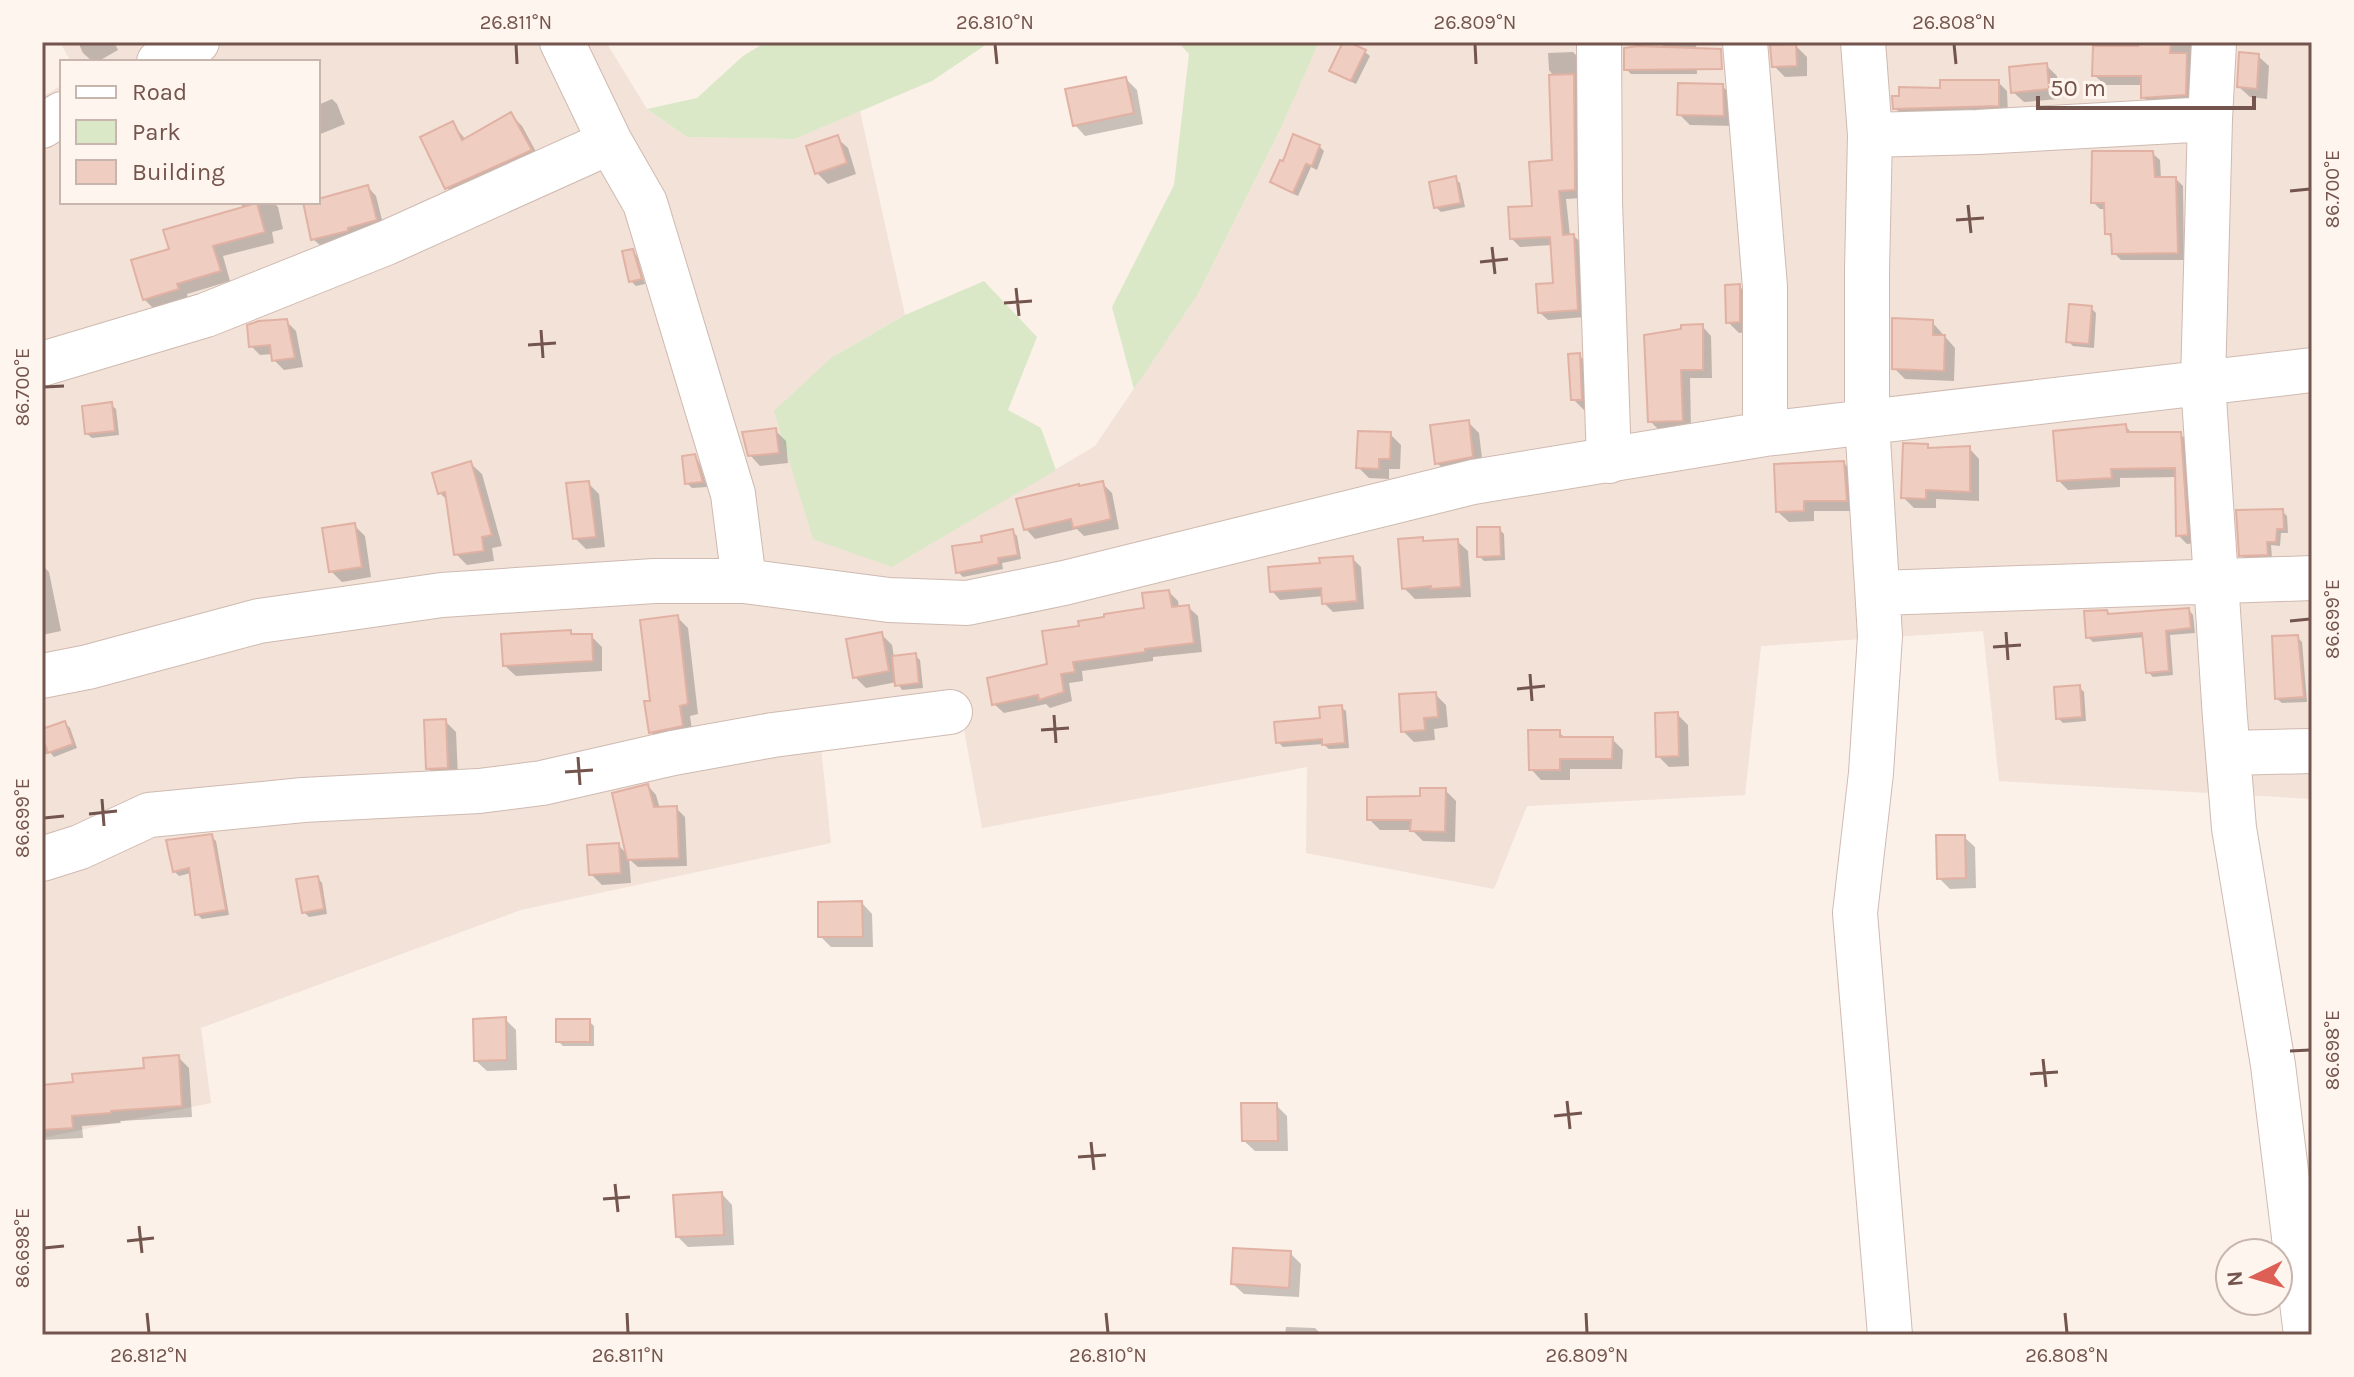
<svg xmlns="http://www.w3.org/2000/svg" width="2354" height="1377" viewBox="0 0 2354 1377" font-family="Karla,sans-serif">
	<rect width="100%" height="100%" fill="#fbf1e8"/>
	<path fill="#f2e2d7" d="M60 42H606L647 109 687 137 794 139 860 111 905 315 831 358 892 567 1095 446 1198 294 1281 128 1319 42H2312V799L1999 781 1983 631 1761 646 1745 795 1527 806 1494 889 1306 853 1307 767 982 828 962 719 821 747 831 843 521 910 201 1028 211 1103 42 1138V97L62 85V202H318V62H71Z"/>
	<path fill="#dae8c7" d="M766 42H990L932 81 794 139 687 137 647 109 697 98 743 56Z
		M1178 42H1319L1281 128 1198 294 1134 389 1112 307 1174 185 1189 54Z
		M984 281 1037 337 1008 410 1041 428 1056 470 892 567 813 539 774 411 831 358 905 315Z"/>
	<path fill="#0003" d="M78 42H114L118 50 97 62H93L83 53Z
		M1663 42H1696L1697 74H1631L1626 69 1662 49Z
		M2140 42H2197L2196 105 2153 107 2143 97V85H2105L2094 75 2140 48Z
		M1796 46 1807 57V76L1785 77 1774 66Z
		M1365 52 1370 56 1356 84 1337 75 1332 70Z
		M1573 52 1581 60 1582 198 1566 199 1570 236H1574L1582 244 1585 317 1548 320 1539 312 1555 285 1552 245 1520 247 1511 238 1535 208 1554 162 1552 74 1549 70 1548 53Z
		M2258 56 2269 66 2267 99 2250 97 2239 87Z
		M2046 65 2057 76 2059 99 2024 102 2013 92Z
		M1126 79 1137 90 1143 124 1085 136 1075 125Z
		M1998 82 2007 91 2008 114 1904 117 1895 108 1942 90Z
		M1722 86 1733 96 1734 126 1690 125 1679 114Z
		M332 99 337 104 345 124 318 135V105Z
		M511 115 522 126 541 161 458 198 447 188 452 123 466 140Z
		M837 138 848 148 856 174 828 184 817 173Z
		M1319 146 1324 151 1317 170 1311 167 1298 196 1277 186 1272 182Z
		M2152 153 2160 160 2161 179H2176L2183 186 2184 260H2121L2114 253 2113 240 2107 233 2106 209H2100L2093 202Z
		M1455 179 1460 183 1465 207 1441 212 1436 207Z
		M368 187 376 196 384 228 322 247 313 239V202Z
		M273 202 278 207 283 229 272 232 274 243 223 256 230 281 187 294 188 300 155 310 144 299 172 250 243 209 241 203Z
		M632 251 637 256 645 284 636 286 631 281Z
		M1739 286 1750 297V332L1739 333 1728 322Z
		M2091 308 2096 313 2094 348 2073 346 2068 341Z
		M286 321 296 331 303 367 284 370 274 360 273 354 260 355 251 346Z
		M1932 322 1955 348 1954 381 1905 379 1894 368Z
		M1702 326 1711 336 1712 378H1690L1691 429 1659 430 1650 421Z
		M1579 355 1590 366 1592 410H1584L1573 399Z
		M111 405 116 409 119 435 92 438 87 434Z
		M1468 422 1479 433 1483 467 1448 473 1437 463Z
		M2125 426 2133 434H2180L2190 443 2196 543 2187 544 2178 535 2177 477 2120 478V487L2068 490 2059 481Z
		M775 430 786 441 788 463 760 466 750 455Z
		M1390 434 1401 445 1400 469H1389V479L1369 478 1358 467Z
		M1928 446 1931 450 1969 448 1979 459V501L1936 499V508H1914L1903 497Z
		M694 457 699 462 707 487 692 488 687 483Z
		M1844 463 1854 474 1857 511H1814V521L1789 522 1778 512Z
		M471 464 482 474 502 546 492 548 494 561 467 565 456 554 449 502 440 493Z
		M588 483 599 494 605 547 586 549 575 538Z
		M1102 483 1112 493 1119 529 1084 536 1077 529 1035 539 1026 529 1080 488Z
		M2282 511 2287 516 2288 533H2281L2280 546 2271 545 2272 559 2246 560 2241 555Z
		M354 525 365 536 371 577 342 582 331 571Z
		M1499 529 1504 534 1505 560 1484 561 1479 556Z
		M1013 532 1017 536 1021 559 1002 563 1003 569 963 577 958 572 984 543Z
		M1422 539 1426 543 1457 541 1468 551 1471 597 1415 599 1404 588Z
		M1352 558 1361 567 1364 609 1333 612 1324 603V596L1280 600 1272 591 1322 565Z
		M42 565 49 572 61 631 42 635Z
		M1169 592 1178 601 1179 608 1188 607 1198 616 1202 652 1153 657V661L1082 671 1083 681 1069 683 1072 701 1050 708 1046 704 1004 713 994 704 1049 665 1081 628 1146 610Z
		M2189 610 2193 615 2195 633 2170 635 2173 675 2153 677 2148 672 2145 637 2093 642 2088 637 2107 612 2110 615Z
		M677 617 688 628 698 714 690 716 693 736 662 743 651 732 653 703Z
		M571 632 575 636H591L602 647V671L516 676 505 666Z
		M881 634 892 645 894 657 915 655 920 660 923 688 902 690 897 682 866 688 855 677Z
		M2297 637 2302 642 2307 702 2282 703 2277 699Z
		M2079 687 2084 692 2086 721 2063 723 2058 718Z
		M1435 694 1446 705 1448 727 1434 729 1435 740 1414 742 1403 731Z
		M1341 707 1346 711 1349 748 1329 749 1323 744 1283 747 1278 742 1322 720Z
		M1677 714 1688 725 1689 766 1669 767 1658 756Z
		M445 721 456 732 458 778 438 779 428 768Z
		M65 723 70 728 77 748 54 757 46 748 47 754 42 755V731Z
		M1559 732 1566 739H1612L1623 750 1622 769H1570V780H1541L1531 769Z
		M648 786 656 795 660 809 676 808 685 817 687 866 638 867 629 859 631 883 602 885 591 874 618 845 628 855Z
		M1445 790 1456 801 1455 842 1423 841 1412 830H1380L1369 819Z
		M211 836 216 841 229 915 202 919 197 914 191 873 179 876 174 871Z
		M1964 837 1975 847 1976 888 1950 889 1939 878Z
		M318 878 322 883 327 914 309 917 304 912Z
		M862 903 872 914 873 947H831L820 936Z
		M505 1019 516 1030 517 1070 487 1071 476 1061Z
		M589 1021 594 1026V1046H563L558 1041Z
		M178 1057 189 1068 192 1117 120 1121 121 1123 82 1126 83 1138 42 1140V1087L75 1084 146 1070Z
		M1276 1105 1287 1116 1288 1151H1255L1244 1141Z
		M722 1194 732 1205 734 1245 688 1247 678 1237Z
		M1290 1253 1301 1264 1299 1297 1244 1294 1233 1284Z
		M1286 1327 1315 1328 1322 1335H1285Z"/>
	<path fill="#efcdc1" stroke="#e1b1a3" stroke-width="2" d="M1343 42H1349L1366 50 1351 81 1329 71Z
		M2138 42H2171L2170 53H2187L2186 95 2141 98V76H2092L2093 46H2138Z
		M1796 44 1797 66 1772 67 1770 45Z
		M1638 46 1721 49 1722 69 1624 70V48Z
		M2239 52 2259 54 2257 89 2237 87Z
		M2047 63 2049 89 2011 93 2009 67Z
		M1574 74 1575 190 1559 191 1563 235 1574 234 1578 310 1538 313 1536 284 1553 283 1550 237 1510 239 1508 207 1532 206 1529 162 1552 160 1549 75Z
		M1126 77 1134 113 1073 126 1065 89Z
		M1940 80H1999V106L1893 109 1892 96H1899V87L1940 88Z
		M1678 83 1723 84 1724 116 1677 115Z
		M511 112 532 150 445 189 420 137 453 121 462 140Z
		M1293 134 1320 145 1312 166 1306 164 1293 193 1270 182 1280 160 1283 161Z
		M838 135 847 163 815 174 806 146Z
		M2092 151H2153L2155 177H2176L2178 253 2112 254 2111 234H2105L2104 203H2091Z
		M1456 176 1461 203 1434 208 1429 182Z
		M368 185 377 220 348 228V231L311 240 303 202H318V199Z
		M257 203 265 232 213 246 221 271 177 284 179 289 143 300 131 260 169 249 163 230Z
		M633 249 642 279 629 282 622 251Z
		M1740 284V322L1726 323 1725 285Z
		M2069 304 2092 306 2089 344 2066 342Z
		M1892 318 1933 320V335H1945L1944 371 1892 369Z
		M287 319 295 358 272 361 270 345 249 347 247 325 259 321Z
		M1703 324V370H1681L1683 421 1648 422 1644 335 1681 329V325Z
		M1580 353 1582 400H1571L1568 354Z
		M112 402 115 431 85 434 82 406Z
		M1469 420 1473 457 1435 464 1430 425Z
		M2126 424 2127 432H2181L2188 535 2176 536 2175 468 2111 469 2112 478 2057 481 2053 431Z
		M776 428 779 453 748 456 742 432Z
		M1358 431 1391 432 1390 459H1379V469L1356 468Z
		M1903 443 1928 444V448L1970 446V492L1926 490V499L1901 498Z
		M695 454 703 482 685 484 682 456Z
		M471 461 492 535 482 537 484 551 454 555 445 492 438 494 432 473Z
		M1844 461 1847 501H1804V511L1776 512 1774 464Z
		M589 481 596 537 573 539 566 483Z
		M1103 481 1111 519 1073 528 1071 519 1024 530 1016 499 1079 484V486Z
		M2283 509 2284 529H2277L2276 542H2267L2268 555 2239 556 2236 510Z
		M355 523 362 567 329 572 322 528Z
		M1477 527H1500L1501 556 1477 557Z
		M1013 529 1018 555 998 558 999 564 956 573 952 546 982 542 981 536Z
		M1423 537V541L1458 539 1461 587 1431 589V586L1402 589 1398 539Z
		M1353 556 1357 601 1322 604 1321 588 1270 592 1268 567 1320 563 1319 558Z
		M1169 590 1172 607 1189 605 1194 643 1145 649V652L1073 662 1075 672 1061 674 1064 692 1039 700 1038 695 992 705 987 678 1047 664 1042 631 1079 626 1078 621 1104 617V614L1144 608 1142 593Z
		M2189 608 2191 628 2166 631 2169 671 2146 673 2142 633 2086 638 2084 611 2107 610 2108 614Z
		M678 615 688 704 680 706 683 726 649 733 644 701H650L640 620Z
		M571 630V634H592L593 661 503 666 501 634Z
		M882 632 889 671 853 678 846 639Z
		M2298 635 2304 697 2275 699 2272 636Z
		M916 653 919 683 895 686 892 656Z
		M2080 685 2082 717 2056 719 2054 687Z
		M1436 692 1438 717 1424 718 1425 730 1401 732 1399 694Z
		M1342 705 1345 743 1322 745V739L1276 743 1274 722 1320 718 1319 707Z
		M1678 712 1679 756 1656 757 1655 713Z
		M446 719 448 768 426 769 424 720Z
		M65 721 73 744 48 753 42 736V729Z
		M1528 730H1560V737H1613L1612 759H1560V770H1529Z
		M648 784 654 807 677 806 679 858 627 860 612 793Z
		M1420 788H1446L1445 832 1410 831 1411 820H1367V797L1420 796Z
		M212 834 226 910 195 915 189 868 173 872 166 840Z
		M1936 835H1965L1966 878 1937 879Z
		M619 843 621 873 589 875 587 845Z
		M318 876 324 909 302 913 296 879Z
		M862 901 863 937H818V902Z
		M506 1017 507 1060 474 1061 473 1019Z
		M556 1019H590V1042H556Z
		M179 1055 182 1106 111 1111V1113L72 1116 73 1128 42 1130V1085L73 1082 72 1074 144 1068 143 1058Z
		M1241 1103H1277L1278 1141H1242Z
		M722 1192 724 1235 676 1237 673 1195Z
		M1233 1248 1291 1251 1289 1288 1231 1284Z"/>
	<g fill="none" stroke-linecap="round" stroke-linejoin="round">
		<g stroke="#cfbab1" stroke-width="46">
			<path id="minor" d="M562 42 610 142 645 203 733 494 744 581
				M1599 42 1600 202 1609 461
				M1745 42 1765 287V434
				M1863 42 1870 135 1867 271V422L1880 636 1871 773 1855 913 1890 1335
				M2214 42 2210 119 2203 382 2225 718 2234 828 2273 1065 2306 1335
				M159 62 197 42
				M42 126 62 114
				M1870 135 1978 132 2210 119
				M42 364 206 315 386 243 610 142
				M1879 593 2312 578
				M42 676 88 667 259 621 442 595 654 581H744L889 600 967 603 1064 583 1473 482 1765 434 2312 370
				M2228 753 2312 751
				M42 859 80 847 149 815 303 800 479 791 542 783 673 753 773 735 950 712"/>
		</g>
		<use href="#minor" stroke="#fff" stroke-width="44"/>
	</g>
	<path fill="none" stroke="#74554d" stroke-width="3" d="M516 44 517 64M995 44 997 64M1475 44 1476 64M1954 44 1956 64M2290 191 2310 189M1968 205 1971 233M1956 220 1984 218M1492 247 1495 274M1480 262 1508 259M1016 288 1019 316M1004 303 1032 301M541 330 543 358M528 345 556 343M44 387 64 386M2290 621 2310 619M2006 632 2008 660M1993 647 2021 645M1530 674 1532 701M1517 689 1545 686M1054 715 1056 743M1041 730 1069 728M578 757 580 785M565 772 593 770M102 799 104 826M89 814 117 811M44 818 64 816M2290 1051 2310 1050M2043 1059 2046 1087M2030 1074 2058 1072M1567 1101 1570 1129M1554 1116 1582 1113M1091 1142 1094 1170M1078 1157 1106 1155M615 1184 618 1212M603 1199 630 1197M139 1226 142 1253M127 1241 154 1238M44 1248 64 1246M147 1313 149 1333M627 1313 628 1333M1106 1313 1108 1333M1586 1313 1587 1333M2065 1313 2067 1333"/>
	<rect width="2354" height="1377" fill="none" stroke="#fef5ee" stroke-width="88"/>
	<rect x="60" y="60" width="260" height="144" fill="#fef5ee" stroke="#c7b5ae" stroke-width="2"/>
	<rect x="76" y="86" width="40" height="12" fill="#ffffff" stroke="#c7b5ae" stroke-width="2"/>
	<text x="132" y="100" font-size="24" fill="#74554d">Road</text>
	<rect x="76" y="120" width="40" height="24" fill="#dae8c7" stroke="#c7b5ae" stroke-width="2"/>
	<text x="132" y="140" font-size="24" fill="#74554d">Park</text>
	<rect x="76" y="160" width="40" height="24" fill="#efcdc1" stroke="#c7b5ae" stroke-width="2"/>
	<text x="132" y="180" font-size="24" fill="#74554d">Building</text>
	<g transform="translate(2254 1277) rotate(265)"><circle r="38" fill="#fef5ee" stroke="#c7b5ae" stroke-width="2"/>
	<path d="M0-6L14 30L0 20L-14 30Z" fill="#dd5f55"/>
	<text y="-12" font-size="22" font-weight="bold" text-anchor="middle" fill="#74554d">N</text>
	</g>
	<path d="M2038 96v12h216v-12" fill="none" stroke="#74554d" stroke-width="4"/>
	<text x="2050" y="96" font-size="24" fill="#74554d" stroke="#fef5ee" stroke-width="6" paint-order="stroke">50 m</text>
	<rect x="44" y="44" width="2266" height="1289" fill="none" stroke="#74554d" stroke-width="3"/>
	<g font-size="20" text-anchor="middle" fill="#74554d">
		<text x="516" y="29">26.811°N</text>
		<text x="995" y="29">26.810°N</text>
		<text x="1475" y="29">26.809°N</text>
		<text x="1954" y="29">26.808°N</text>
		<text transform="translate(2332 189) rotate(-90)" y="7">86.700°E</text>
		<text transform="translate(22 387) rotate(-90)" y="7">86.700°E</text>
		<text transform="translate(2332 619) rotate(-90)" y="7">86.699°E</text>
		<text transform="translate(22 818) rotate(-90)" y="7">86.699°E</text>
		<text transform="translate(2332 1050) rotate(-90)" y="7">86.698°E</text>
		<text transform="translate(22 1248) rotate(-90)" y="7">86.698°E</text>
		<text x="149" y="1362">26.812°N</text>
		<text x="628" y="1362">26.811°N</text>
		<text x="1108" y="1362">26.810°N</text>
		<text x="1587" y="1362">26.809°N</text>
		<text x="2067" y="1362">26.808°N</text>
	</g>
</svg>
